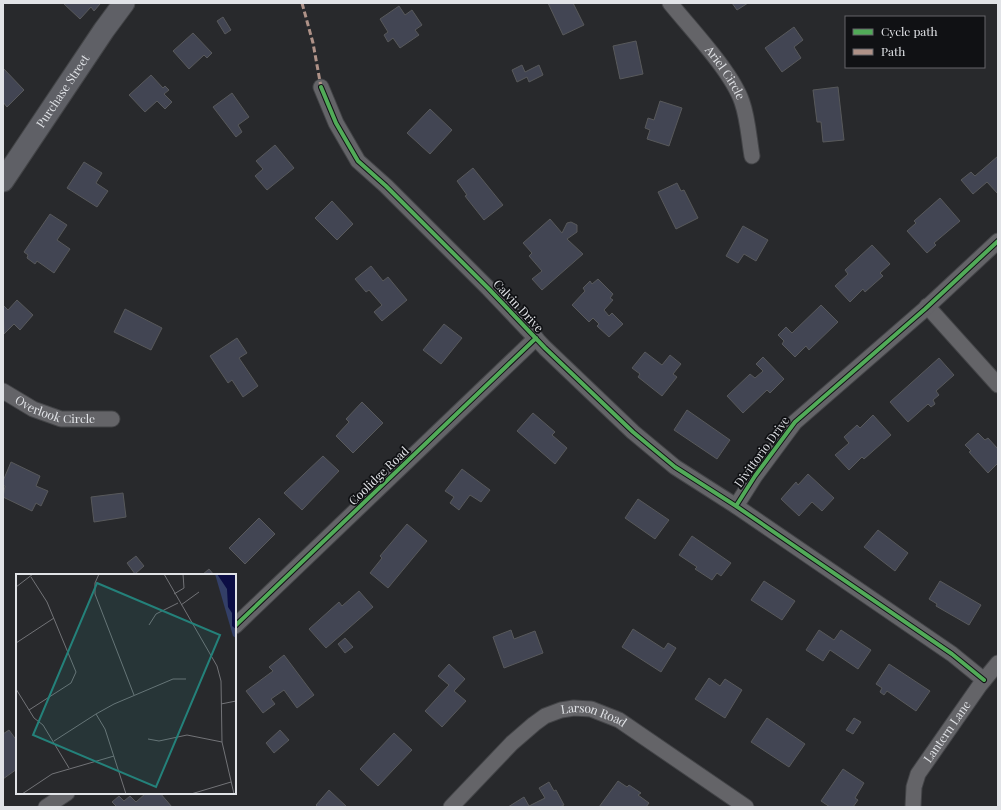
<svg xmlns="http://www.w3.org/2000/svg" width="1001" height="810" viewBox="0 0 1001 810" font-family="'Playfair Display',serif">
	<rect width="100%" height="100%" fill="#28292c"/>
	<path fill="#424553" stroke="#58595b" d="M63 3H99L100 4 94 11 91 7 80 19Z
		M548 3H573L584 25 563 35Z
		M732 3H748L737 10Z
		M399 6 405 15 412 10 422 25 415 30 419 35 400 48 393 38 388 42 384 35 388 32 380 19Z
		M223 17 231 30 225 34 217 21Z
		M794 27 803 40 794 47 801 58 782 72 765 48Z
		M193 33 212 53 207 58 204 55 189 69 173 51Z
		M636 41 643 74 620 79 613 46Z
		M522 65 525 72 539 65 543 75 529 82 527 77 517 82 512 70Z
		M3 68 24 90 7 107 3 102Z
		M151 75 163 88 165 86 169 90 164 94 172 102 165 109 157 101 145 112 129 95Z
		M838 87 844 140 823 142 821 122H817L813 90Z
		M232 93 249 117 238 125 242 132 236 137 213 107Z
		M660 101 682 108 669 146 647 139 650 130 645 128 648 118 654 120Z
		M430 109 452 130 430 154 407 133Z
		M275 145 294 168 267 190 255 176 263 169 256 161Z
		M998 156V194L987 182 973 194 961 180 971 172 975 176Z
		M84 162 102 173 96 183 108 191 97 207 67 188Z
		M473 168 503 205 484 220 465 196 467 195 457 181Z
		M677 183 681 191 684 190 698 218 676 229 658 192Z
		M940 198 960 221 934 243 936 245 927 253 907 231 916 223 914 221Z
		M332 201 353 224 337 240 315 218Z
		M50 214 67 225 57 240 70 249 54 273 37 261 35 264 27 258 28 255 24 252Z
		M550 219 562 233 567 223 571 222 577 225V232L567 239 583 254 542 290 532 279 542 271 529 256 532 253 523 243Z
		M743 226 768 240 756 261 744 254 738 263 726 256Z
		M872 245 890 264 880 273 883 276 865 292 863 289 850 302 835 286 848 274 845 270Z
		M371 266 383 281 388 277 407 300 382 321 374 312 382 305 369 290 366 292 355 279Z
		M598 279 613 294 610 298 613 300 604 310 609 316 612 313 623 324 609 337 597 326 599 324 593 318 589 322 572 305 585 291 583 288 590 281 592 284Z
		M17 300 33 315 20 330 14 324 4 334 3 305 8 310Z
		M821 305 838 322 809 350 806 346 795 357 782 344 784 341 778 335 786 327 792 333Z
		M125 309 162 328 151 350 114 332Z
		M444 324 462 338 441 364 423 350Z
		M237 338 247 353 239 358 258 386 243 397 232 380 228 383 210 356Z
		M645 352 662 365 670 355 681 364 673 374 677 377 662 396 638 377 640 374 632 368Z
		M763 357 784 379 770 393 767 390 743 413 727 396 750 374 755 378 763 371 756 364Z
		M939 358 954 375 936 391 939 395 933 400 935 404 931 407 928 404 908 422 890 402Z
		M362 402 383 423 353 453 336 436 349 422 346 419Z
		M687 410 730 440 717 459 674 430Z
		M533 413 555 432 552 435 567 448 555 464 517 431Z
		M873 415 891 435 864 459 862 457 849 470 835 455 849 443 844 437 857 425 860 428Z
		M978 433 985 440 988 438 998 449V463L988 473 969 452 971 451 965 445Z
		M323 456 339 471 302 510 284 493Z
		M11 462 40 476 36 486 48 491 41 506 36 503 32 511 3 497 5 486 3 485V481Z
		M462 469 490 490 481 502 470 495 459 510 450 503 454 497 445 491Z
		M808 474 834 498 822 511 812 502 799 516 781 499 796 482 798 485Z
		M123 493 126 517 94 522 91 497Z
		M638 499 669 520 655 539 625 518Z
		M259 518 275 534 245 564 229 548Z
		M407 524 427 541 388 588 370 573 382 558 380 556Z
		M878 530 908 553 895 571 864 547Z
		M692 536 731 563 721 576 717 573 712 580 695 569 697 567 679 555Z
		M136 556 144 566 135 574 127 563Z
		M209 569 214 575H202Z
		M764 581 795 601 782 620 751 600Z
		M940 581 981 605 969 625 936 606 937 604 929 599Z
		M359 591 373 607 326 648 309 629 339 602 342 606Z
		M633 629 664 649 668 643 676 648 661 672 622 647Z
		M511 630 514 639 535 631 543 653 504 668 493 637Z
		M819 630 834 640 841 630 871 650 858 669 830 650 823 661 806 650Z
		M345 638 353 647 345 653 338 644Z
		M284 655 314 695 297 708 284 690 271 699 275 704 263 713 246 691 273 671 269 667Z
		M449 664 465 679 454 691 466 701 442 727 425 711 449 685 438 676Z
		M889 664 930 691 916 711 887 691 884 695 880 692 882 688 876 684Z
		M709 678 720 686 725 679 742 690 725 718 695 699Z
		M767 718 805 744 789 767 751 742Z
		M854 718 861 722 853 734 846 730Z
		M9 730 17 741V769L3 779V734Z
		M280 730 289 740 274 753 266 743Z
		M394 733 412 750 378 786 360 769Z
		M843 769 864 783 855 798 858 800 853 807H830L821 801Z
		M618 781 627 787 629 785 641 793 638 795 649 803 646 807H599Z
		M549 782 554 791 556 790 564 805 560 807H508L524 797 529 806 545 798 539 788Z
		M329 790 347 807H318L316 805Z
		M146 793H160L172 807H117L112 802 119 796 124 801 130 796 136 802Z"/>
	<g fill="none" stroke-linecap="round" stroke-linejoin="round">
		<g stroke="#434447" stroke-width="17">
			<g id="street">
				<path id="s1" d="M670 3C691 29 732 72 742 102 748 119 749 139 752 156"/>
				<path d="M321 87 336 123 358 161 386 186 488 288 545 348 633 432 675 467 736 506"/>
				<path d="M927 306 998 385"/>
				<path id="s2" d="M3 391 33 409 61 419H112"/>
				<path d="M235 626 536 338"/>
				<path d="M984 680 952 654 736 506 755 476 795 422 925 309 998 241"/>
				<path d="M46 807 67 793"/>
				<path id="s3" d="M451 807 512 743 534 724 545 716 561 710 574 708 591 709 619 720 746 807"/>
				<path id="s4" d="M913 807 914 787 918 774 980 685 998 663"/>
			</g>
		</g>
		<g stroke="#434447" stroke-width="23">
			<g id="secondary">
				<path id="s5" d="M3 181 104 30 124 3"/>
			</g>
		</g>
		<use href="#street" stroke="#646468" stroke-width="15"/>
		<use href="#secondary" stroke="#5f6066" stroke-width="21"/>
		<path stroke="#af9288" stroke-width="3" stroke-dasharray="6 3" stroke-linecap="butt" d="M302 3 313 43 321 87"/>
		<g stroke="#101114" stroke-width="6">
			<path id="cycleway" d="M321 87 336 123 358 161 386 186 488 288 545 348 633 432 675 467 736 506
				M235 626 536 338
				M984 680 952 654 736 506 755 476 795 422 925 309 998 241"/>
		</g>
		<use href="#cycleway" stroke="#51ab58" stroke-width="4"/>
	</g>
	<g text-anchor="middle" stroke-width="3.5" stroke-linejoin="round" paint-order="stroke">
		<g font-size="12" fill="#e1e3e7" stroke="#101114">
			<text dy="4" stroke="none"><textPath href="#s1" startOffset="89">Ariel Circle</textPath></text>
			<text dy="4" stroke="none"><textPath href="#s5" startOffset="108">Purchase Street</textPath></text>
			<text transform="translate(518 306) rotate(47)" y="4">Calvin Drive</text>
			<text dy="4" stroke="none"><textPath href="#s2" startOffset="57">Overlook Circle</textPath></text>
			<text transform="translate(762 452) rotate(-54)" y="4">Divittorio Drive</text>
			<text transform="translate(379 476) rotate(-44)" y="4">Coolidge Road</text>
			<text dy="4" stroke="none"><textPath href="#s3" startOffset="182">Larson Road</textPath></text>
			<text dy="4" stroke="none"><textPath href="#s4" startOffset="85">Lantern Lane</textPath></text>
		</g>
	</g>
	<g transform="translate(16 574)">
		<rect width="220" height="220" fill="#28292c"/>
		<path d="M199 0H220V64L217 62Z" fill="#333f67"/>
		<path d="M201 0H220V55L216 52V39L212 33 211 15Z" fill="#0b0d44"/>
		<path fill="none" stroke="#727377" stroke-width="1" d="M83 0 79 9V20L118 121M148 0 201 92 205 107 206 168 218 220M0 13 17 0M158 20 168 14 167 0M165 31 183 18M133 51 140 40 162 29M0 69 38 44M0 115 18 144 27 151 53 194M205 130 220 127M13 136 55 109 60 98 31 28 15 3M80 140 98 130 157 105H170M132 165 143 167 171 161 206 168M38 167 80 140 89 155 110 220M6 220 36 200 98 182M175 220 215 208"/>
		<path fill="#24817a" fill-opacity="0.15" stroke="#24817a" stroke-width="2" d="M81 9 204 61 140 213 17 161Z"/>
		<rect width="220" height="220" fill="none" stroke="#e1e3e7" stroke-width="2"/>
	</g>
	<rect width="1001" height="810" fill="none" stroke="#e1e3e7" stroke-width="8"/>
	<rect x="845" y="16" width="140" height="52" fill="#101114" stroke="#646568"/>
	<rect x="853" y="29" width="20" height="6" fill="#51ab58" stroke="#646568"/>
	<text x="881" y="36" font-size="12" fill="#e1e3e7">Cycle path</text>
	<rect x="853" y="49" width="20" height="6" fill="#af9288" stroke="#646568"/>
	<text x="881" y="56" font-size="12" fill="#e1e3e7">Path</text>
</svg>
